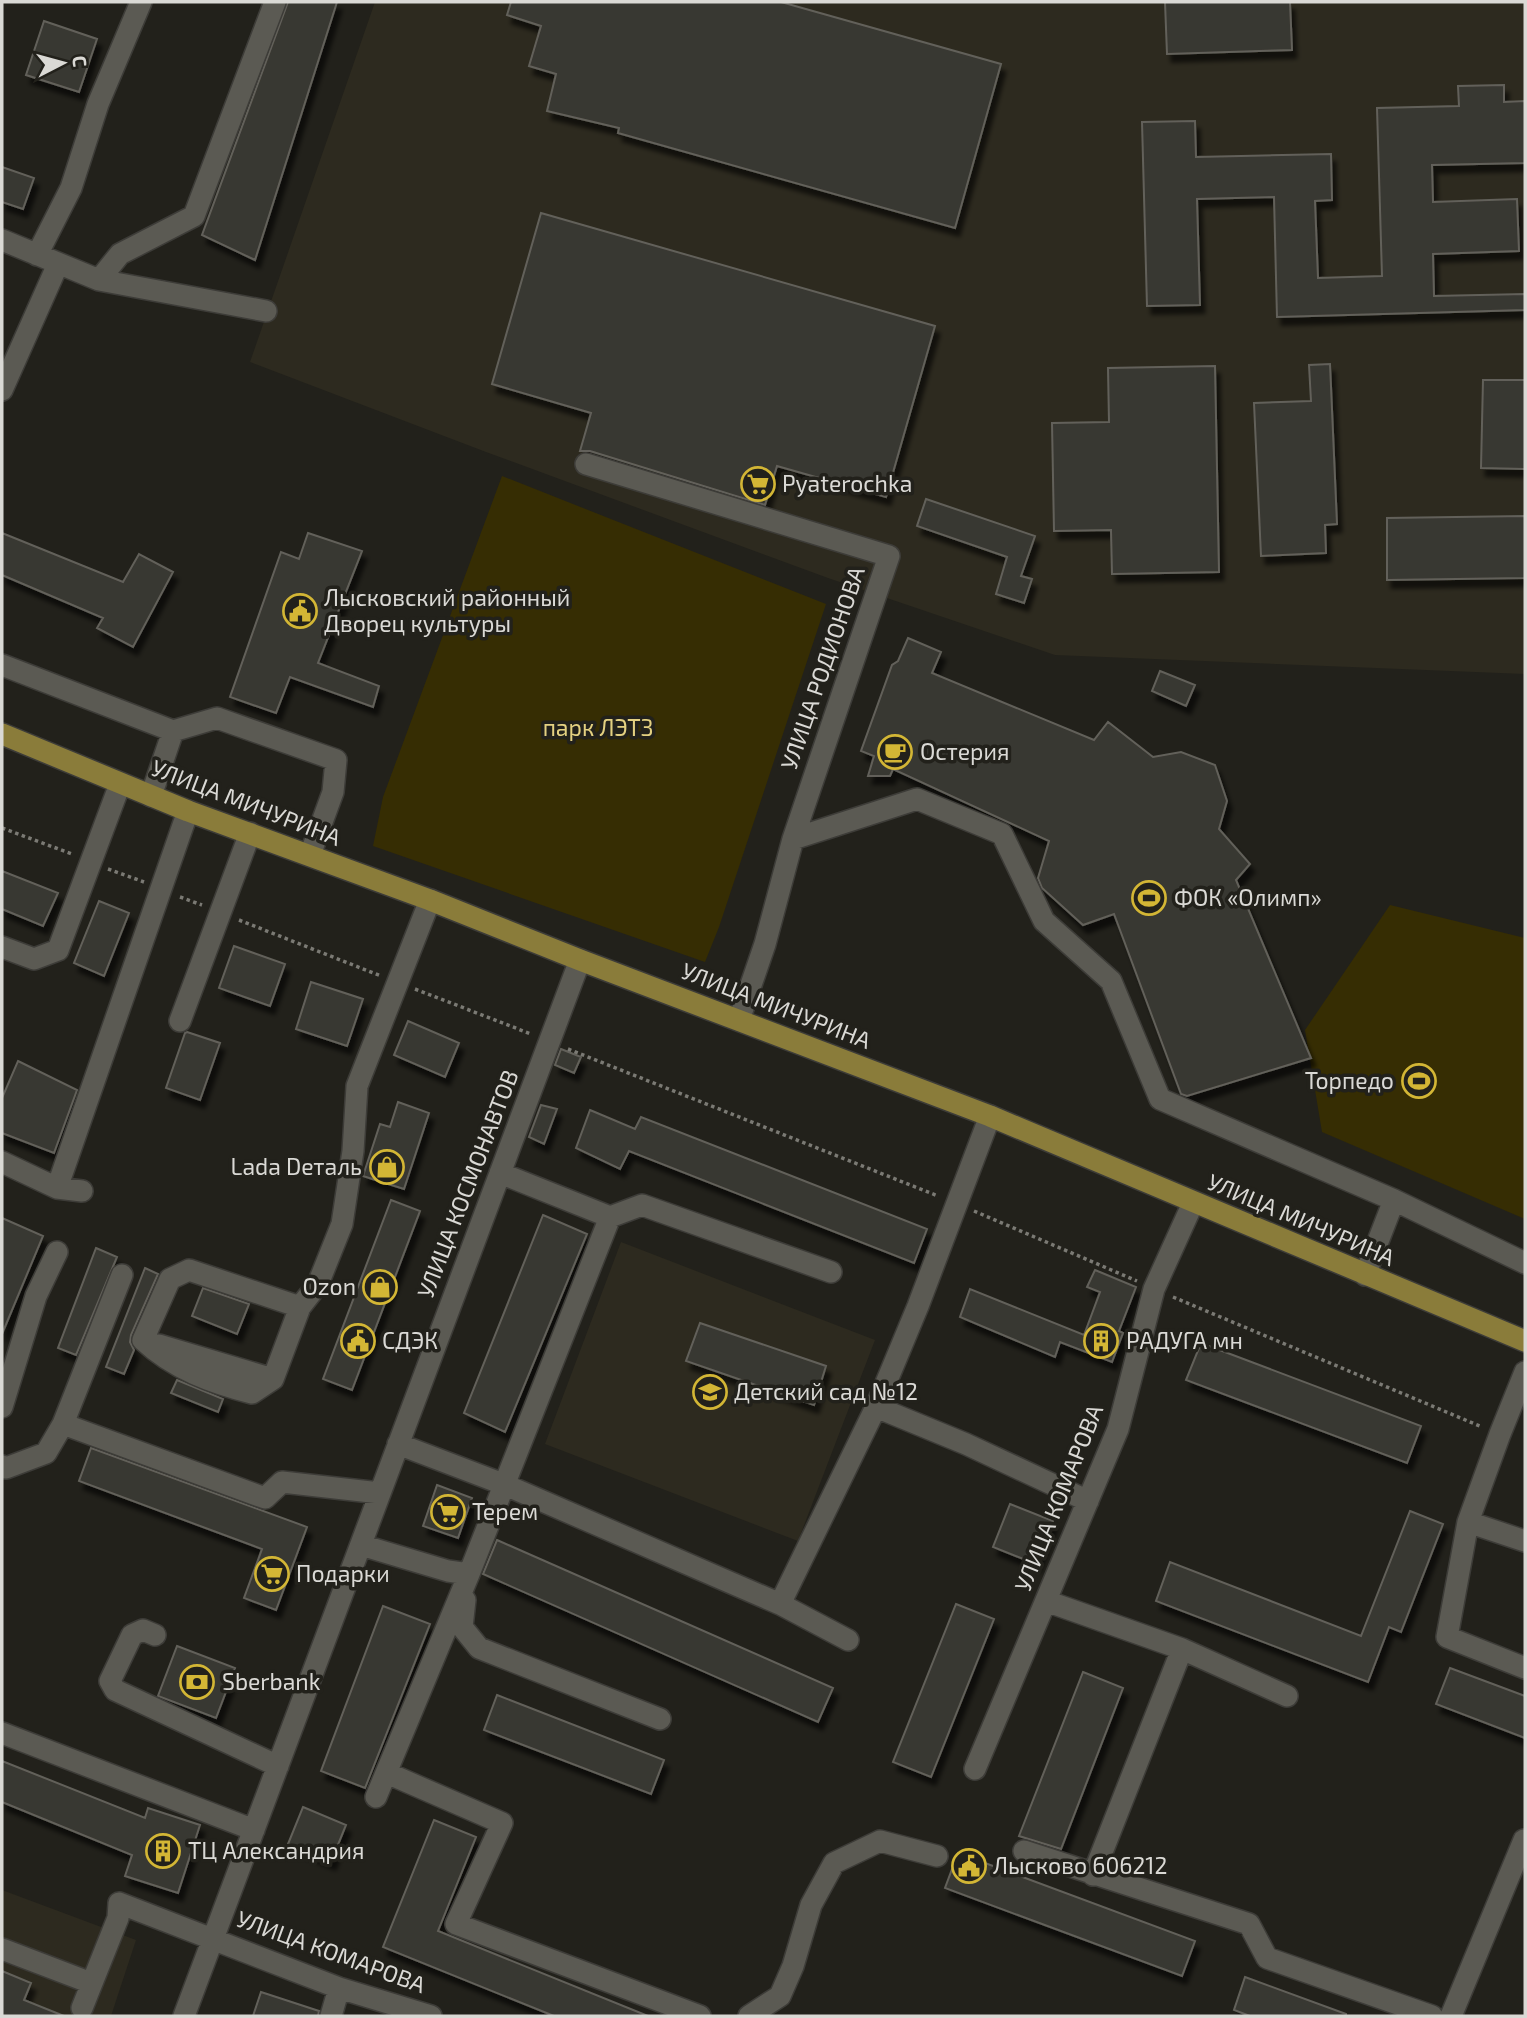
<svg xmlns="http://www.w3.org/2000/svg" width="1527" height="2018" viewBox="0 0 1527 2018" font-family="'Exo 2',sans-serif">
	<defs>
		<filter id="shadow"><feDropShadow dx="4.5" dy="8" stdDeviation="2" flood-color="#0009"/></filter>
	</defs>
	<rect width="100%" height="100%" fill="#22211b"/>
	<path fill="#2d2a1f" d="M375 2H1525V674L1055 655 828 578 486 452 250 362Z
		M621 1242 875 1340 798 1541 545 1444Z
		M2 1890 136 1940 111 2016H2Z"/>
	<path fill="#362d03" d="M502 476 826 604 719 927 705 962 373 846 383 797Z
		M1390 905 1525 938V1219L1322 1132 1305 1030Z"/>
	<path fill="#393731" stroke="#62615a" stroke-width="2" filter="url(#shadow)" d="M288 2H337L255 260 202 235Z
		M511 2H781L1001 64 955 228 618 133 619 128 547 111 556 74 529 66 541 26 507 15Z
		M1165 2H1290L1292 50 1167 54Z
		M44 21 97 39 79 92 26 75Z
		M1504 85V102L1525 101V163L1432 165 1433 202 1517 199 1519 251 1433 254 1434 296 1525 294V310L1277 317 1274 197 1197 199 1200 305 1147 306 1142 122 1195 121 1196 157 1331 154 1332 200 1315 201 1318 278 1382 276 1377 108 1459 106 1458 86Z
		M2 167 34 178 23 209 2 202Z
		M541 213 935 326 886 497 777 466 765 505 590 451H580L591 413 492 384Z
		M1330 364 1337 524 1325 525 1326 553 1261 556 1254 403 1311 401 1309 365Z
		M1215 366 1219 572 1112 574 1111 530 1054 531 1052 423 1109 422 1108 368Z
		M1483 380H1525V469L1481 468Z
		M926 499 1035 536 1021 576 1032 579 1024 603 996 594 1007 557 917 526Z
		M1525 516V578L1387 580V518Z
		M2 533 123 582 139 554 173 572 133 647 97 628 103 618 2 575Z
		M308 533 362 551 318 663 379 686 373 707 290 677 276 713 230 697 281 552 299 559Z
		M908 638 941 652 932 673 1094 740 1108 722 1153 757 1181 752 1215 765 1227 801 1219 829 1250 864 1236 880 1311 1058 1187 1096 1181 1094 1114 914 1083 925 1042 888 1038 878 1049 841 893 769 890 776H868L874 756 861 751 892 665 898 661Z
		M1160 671 1195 685 1186 706 1152 691Z
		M2 871 58 893 43 926 2 909Z
		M99 901 129 913 104 976 74 963Z
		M234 946 285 964 270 1006 219 988Z
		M311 982 363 999 347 1046 296 1029Z
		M408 1021 459 1043 445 1077 394 1055Z
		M187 1032 220 1043 200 1100 166 1088 185 1033Z
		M561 1049 581 1057 574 1073 555 1065Z
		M18 1061 77 1090 54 1153 2 1133V1098Z
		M398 1102 429 1113 404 1189 363 1176 380 1124 390 1127Z
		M541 1105 557 1109 544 1144 529 1137Z
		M590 1110 635 1129 641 1117 927 1229 914 1263 629 1151 620 1169 576 1148Z
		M391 1200 420 1211 352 1390 323 1379Z
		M543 1215 587 1234 505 1432 464 1413Z
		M2 1218 43 1236 2 1334Z
		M96 1248 117 1257 76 1355 58 1348Z
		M145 1268 158 1274 131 1335 130 1342 134 1350 124 1374 106 1367Z
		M1095 1270 1136 1287 1119 1331 1123 1333 1112 1362 1060 1342 1055 1357 960 1317 970 1289 1084 1335 1100 1292 1087 1287Z
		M203 1288 249 1304 237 1334 192 1316Z
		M700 1323 826 1366 814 1405 686 1361Z
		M1201 1343 1421 1426 1407 1463 1186 1380Z
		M177 1380 223 1399 218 1412 171 1393Z
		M91 1448 307 1527 276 1610 244 1598 262 1549 79 1481Z
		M437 1485 472 1498 458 1538 423 1526Z
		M1010 1504 1053 1521 1036 1564 993 1547Z
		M1410 1511 1443 1524 1401 1632 1389 1627 1368 1682 1156 1601 1170 1562 1361 1636Z
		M497 1540 833 1688 818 1722 483 1574Z
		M956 1604 994 1619 931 1777 893 1762Z
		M383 1606 430 1624 365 1788 321 1771Z
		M177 1646 235 1668 216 1718 158 1696Z
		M1450 1668 1525 1696V1738L1436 1704Z
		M1083 1672 1123 1688 1061 1849 1019 1836Z
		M497 1695 664 1760 651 1794 484 1730Z
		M2 1761 145 1818 148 1808 200 1825 178 1893 125 1876 132 1855 2 1802Z
		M303 1807 346 1825 331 1862 288 1844Z
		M434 1820 476 1837 438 1931 648 2016H554L383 1947Z
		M958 1853 1195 1941 1182 1976 945 1888Z
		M2 1971 31 1983 24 2000 64 2016H2Z
		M1245 1977 1346 2014V2016H1250L1234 2010Z
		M261 1992 319 2011 318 2016H253Z"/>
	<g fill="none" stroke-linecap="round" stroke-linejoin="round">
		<g stroke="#3d3c38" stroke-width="24">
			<path id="minor" d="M2 240 99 280 266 311
				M37 255 71 188 98 104 141 2
				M99 280 120 254 194 216 275 2
				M2 390 58 264
				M586 464 889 556 793 839 765 944 739 1020
				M2 665 173 731
				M151 796 173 731 217 718 336 760 333 792 310 855
				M793 839 917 799 1002 834 1044 921 1111 981 1160 1099 1394 1200 1525 1263
				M2 947 34 959 58 950 120 784
				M180 1021 250 833
				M2 1162 57 1188 82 1191
				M500 1173 610 1217 642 1205 831 1272
				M57 1188 188 811
				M1365 1275 1394 1200
				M300 1307 273 1379 252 1393C212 1383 174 1369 143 1340L170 1279 189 1270 300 1307 318 1284 342 1224 353 1151 357 1086 430 900
				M159 1345 273 1379
				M1525 1372 1500 1434 1468 1522 1447 1637 1525 1668
				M2 1407 36 1296 57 1252
				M876 1407 966 1444 1088 1501
				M63 1424 265 1498 282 1482 380 1493
				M398 1444 503 1484 780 1604 848 1640
				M2 1466 6 1468 46 1453 63 1424 122 1275
				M1468 1522 1525 1541
				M361 1545 448 1571 469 1574
				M465 1600 462 1627 479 1648 660 1719
				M1046 1601 1182 1649 1287 1696
				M780 1604 876 1407 918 1306 990 1116
				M155 1635 143 1630 132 1635 110 1681 115 1690 278 1766
				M2 1733 254 1830
				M975 1769 1118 1429 1154 1289 1193 1203
				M387 1773 502 1823 456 1924 700 2016
				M376 1797 469 1574 610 1217
				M1024 1851 1249 1924 1267 1958 1432 2016
				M1093 1875 1182 1649
				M2 1949 91 1983
				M82 2008 118 1918 119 1903 339 1988 431 2016
				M184 2016 580 960
				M331 2016 339 1988
				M749 2016 780 1996 793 1966 811 1905 834 1863 880 1841 937 1856
				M1451 2016 1524 1840"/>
		</g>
		<g stroke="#3d3c38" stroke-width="24">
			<path id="major" d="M2 734 188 811 430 900 580 960 990 1116 1525 1341"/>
		</g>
		<path stroke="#7b7a74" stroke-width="3.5" stroke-dasharray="3.5 3.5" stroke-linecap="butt" d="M2 828 72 854
			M108 869 144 882
			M180 897 202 905
			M239 920 381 976
			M415 989 531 1034
			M568 1049 938 1196
			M974 1211 1137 1281
			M1173 1297 1482 1427"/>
		<use href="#minor" stroke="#5b5a53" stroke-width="21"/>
		<use href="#major" stroke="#8a7c3a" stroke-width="21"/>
	</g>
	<defs>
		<g id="supermarket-ring" transform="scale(1.75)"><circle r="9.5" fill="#22211b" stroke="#d3b635" stroke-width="1.5"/><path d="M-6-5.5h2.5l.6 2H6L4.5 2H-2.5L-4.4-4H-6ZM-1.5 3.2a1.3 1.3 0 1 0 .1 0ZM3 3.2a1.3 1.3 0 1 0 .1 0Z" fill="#d3b635"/></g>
		<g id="civic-ring" transform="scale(1.75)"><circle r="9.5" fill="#22211b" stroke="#d3b635" stroke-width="1.5"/><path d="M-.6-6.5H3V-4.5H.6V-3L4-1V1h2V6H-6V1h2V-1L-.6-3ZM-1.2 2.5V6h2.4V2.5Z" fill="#d3b635"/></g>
		<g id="cafe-ring" transform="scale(1.75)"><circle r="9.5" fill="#22211b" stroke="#d3b635" stroke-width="1.5"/><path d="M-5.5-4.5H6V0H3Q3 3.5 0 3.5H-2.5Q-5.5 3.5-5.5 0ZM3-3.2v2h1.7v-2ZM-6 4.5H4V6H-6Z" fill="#d3b635"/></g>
		<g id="stadium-ring" transform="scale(1.75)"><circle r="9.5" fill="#22211b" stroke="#d3b635" stroke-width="1.5"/><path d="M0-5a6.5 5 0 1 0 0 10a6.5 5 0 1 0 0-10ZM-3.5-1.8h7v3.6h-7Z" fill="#d3b635"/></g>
		<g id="shop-ring" transform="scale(1.75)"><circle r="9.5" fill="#22211b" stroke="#d3b635" stroke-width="1.5"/><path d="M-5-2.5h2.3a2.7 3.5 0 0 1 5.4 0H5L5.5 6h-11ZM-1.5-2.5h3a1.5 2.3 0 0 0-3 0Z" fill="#d3b635"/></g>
		<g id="building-ring" transform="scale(1.75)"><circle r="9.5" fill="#22211b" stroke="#d3b635" stroke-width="1.5"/><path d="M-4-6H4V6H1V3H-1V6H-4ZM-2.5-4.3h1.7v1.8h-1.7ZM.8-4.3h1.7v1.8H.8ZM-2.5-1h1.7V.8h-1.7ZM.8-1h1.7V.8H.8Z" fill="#d3b635"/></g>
		<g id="school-ring" transform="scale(1.75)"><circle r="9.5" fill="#22211b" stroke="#d3b635" stroke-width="1.5"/><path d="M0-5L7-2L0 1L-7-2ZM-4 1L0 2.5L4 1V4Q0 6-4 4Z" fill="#d3b635"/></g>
		<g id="bank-ring" transform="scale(1.75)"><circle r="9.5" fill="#22211b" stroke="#d3b635" stroke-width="1.5"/><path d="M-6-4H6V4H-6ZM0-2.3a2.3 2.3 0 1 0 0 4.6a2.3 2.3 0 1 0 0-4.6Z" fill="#d3b635"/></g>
	</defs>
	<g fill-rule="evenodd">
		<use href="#supermarket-ring" x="758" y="484"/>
		<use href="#civic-ring" x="300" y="611"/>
		<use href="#cafe-ring" x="895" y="752"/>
		<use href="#stadium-ring" x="1149" y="898"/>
		<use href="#stadium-ring" x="1419" y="1081"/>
		<use href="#shop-ring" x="387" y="1167"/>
		<use href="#shop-ring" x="380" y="1287"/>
		<use href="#civic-ring" x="358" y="1341"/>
		<use href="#building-ring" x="1101" y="1341"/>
		<use href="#school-ring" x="710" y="1392"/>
		<use href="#supermarket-ring" x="448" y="1512"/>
		<use href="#supermarket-ring" x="272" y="1574"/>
		<use href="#bank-ring" x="197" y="1682"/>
		<use href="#building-ring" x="163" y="1851"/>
		<use href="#civic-ring" x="969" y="1866"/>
	</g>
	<g text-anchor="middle" stroke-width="7" stroke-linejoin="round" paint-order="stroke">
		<g font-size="23" fill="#dad9d5" stroke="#22211b" text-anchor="start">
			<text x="782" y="492">Pyaterochka</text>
			<text x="324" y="606">Лысковский районный<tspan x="324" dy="26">Дворец культуры</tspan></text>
			<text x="920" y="760">Остерия</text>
			<text x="1174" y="906">ФОК «Олимп»</text>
			<text x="1394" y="1089" text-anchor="end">Торпедо</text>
			<text x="362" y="1175" text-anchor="end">Lada Dеталь</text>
			<text x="356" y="1295" text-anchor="end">Ozon</text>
			<text x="382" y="1349">СДЭК</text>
			<text x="1126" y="1349">РАДУГА мн</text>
			<text x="734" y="1400">Детский сад №12</text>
			<text x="472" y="1520">Терем</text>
			<text x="296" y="1582">Подарки</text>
			<text x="222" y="1690">Sberbank</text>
			<text x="188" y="1859">ТЦ Александрия</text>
			<text x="993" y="1874">Лысково 606212</text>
		</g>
		<g font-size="23" fill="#dad9d5" stroke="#22211b">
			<text transform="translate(823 668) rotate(-71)" y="8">УЛИЦА РОДИОНОВА</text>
			<text transform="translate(246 803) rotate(21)" y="8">УЛИЦА МИЧУРИНА</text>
			<text transform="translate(776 1006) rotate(21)" y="8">УЛИЦА МИЧУРИНА</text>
			<text transform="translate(468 1184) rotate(-69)" y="8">УЛИЦА КОСМОНАВТОВ</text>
			<text transform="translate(1301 1220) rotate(23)" y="8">УЛИЦА МИЧУРИНА</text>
			<text transform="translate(1059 1498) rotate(-68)" y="8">УЛИЦА КОМАРОВА</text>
			<text transform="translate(331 1952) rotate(20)" y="8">УЛИЦА КОМАРОВА</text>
		</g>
		<g font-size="23" fill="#e4d181" stroke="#22211b">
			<text x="598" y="736">парк ЛЭТЗ</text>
		</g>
	</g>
	<rect width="1527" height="2018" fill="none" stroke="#dad9d5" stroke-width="7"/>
	<g transform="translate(63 63) rotate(84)" stroke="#22211b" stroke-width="5" paint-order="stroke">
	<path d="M0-5L12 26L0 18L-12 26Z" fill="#dad9d5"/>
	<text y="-10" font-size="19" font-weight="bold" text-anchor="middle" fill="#dad9d5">С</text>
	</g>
</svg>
